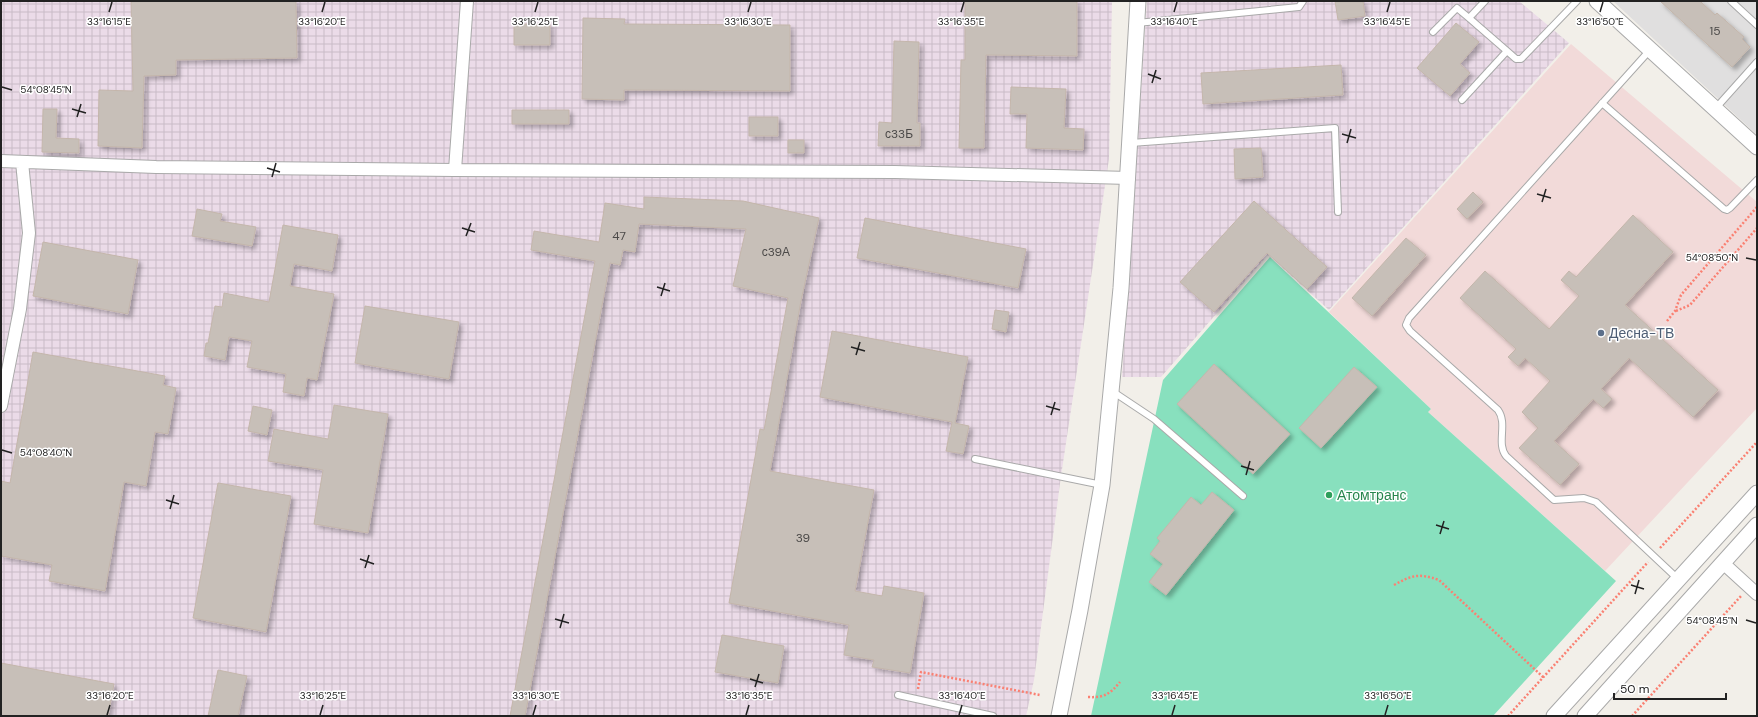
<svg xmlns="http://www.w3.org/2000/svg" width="1758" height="717" viewBox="0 0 1758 717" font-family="'DM Sans',sans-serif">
	<defs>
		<pattern id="industrial-grid" width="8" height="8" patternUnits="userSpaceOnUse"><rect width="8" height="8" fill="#ebdbe8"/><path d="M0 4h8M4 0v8" fill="none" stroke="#c9bcc7"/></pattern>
		<filter id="shadow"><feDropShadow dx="3.5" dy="3.5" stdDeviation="2" flood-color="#0004"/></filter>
	</defs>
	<rect width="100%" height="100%" fill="#f2efe9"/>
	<path fill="#e0dfdf" d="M1613 1H1757V135Z"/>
	<path fill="#f2dad9" d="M1571 44 1757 202V408L1605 571 1428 412 1431 409 1329 312Z"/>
	<path fill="url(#industrial-grid)" d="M1 1H1112L1109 159 1061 476 1034 680 1026 716H1Z
		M1147 1H1519L1569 43 1329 310 1268 255 1161 377H1122Z"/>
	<path fill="#88e0be" d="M1270 257 1431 409 1428 412 1616 581 1493 716H1091L1163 380Z"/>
	<path fill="#c7bfb8" stroke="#c4b6ab" filter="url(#shadow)" d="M131 1H296L297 58 176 60V75L144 76 142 148 98 146 99 90 133 91Z
		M965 1H1077V56L986 55 984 148H959L961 60H965Z
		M1335 1H1363L1365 16 1338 20Z
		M1660 1H1700L1715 15 1717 13 1744 37 1742 39 1750 47 1732 67Z
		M583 18 625 19 624 24 790 25V91L624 90V100L582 99Z
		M1456 23 1479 42 1460 64 1470 73 1450 96 1417 68Z
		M514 24H550V45H514Z
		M894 41 919 42 917 123H920V146H878L879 122 892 123Z
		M1341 65 1343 95 1203 104 1201 73Z
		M1011 87 1066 89 1064 128 1084 129 1083 150 1026 148 1027 114H1010Z
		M43 109H57L56 138 79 139V153L42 152Z
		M512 110H569V124H512Z
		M749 117H778V136H749Z
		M788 140H804V153H788Z
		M1261 148 1263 177 1235 179 1234 149Z
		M1473 192 1483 202 1467 219 1457 209Z
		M644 197 743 201 819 218 801 301 770 471 874 490 855 591 882 596 884 586 924 593 910 673 872 667 874 660 844 655 849 625 729 603 760 429 764 430 788 298 733 286 746 229 639 224 635 252 623 250 620 265 610 263 525 716H510L595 261 531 250 534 231 599 242 605 203 644 209Z
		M1254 201 1327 267 1307 289 1267 253 1214 312 1180 282Z
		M197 209 222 214 220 221 256 227 252 246 192 236Z
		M1633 215 1673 252 1625 305 1718 390 1693 417 1629 358 1601 389 1612 399 1603 408 1593 399 1554 441 1579 464 1560 485 1519 448 1538 428 1522 412 1550 381 1525 358 1518 366 1508 357 1516 349 1460 298 1485 271 1549 329 1579 296 1561 280 1569 271 1576 277Z
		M865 218 1026 249 1018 288 857 258Z
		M283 225 338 235 332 271 294 264 290 286 334 294 317 380 307 378 304 396 283 392 286 374 247 367 252 341 229 337 225 360 204 356 206 343H208L215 306 222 307 224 293 269 302Z
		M1406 238 1426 255 1372 316 1352 298Z
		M43 242 138 260 128 314 33 296Z
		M365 306 459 322 449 379 355 363Z
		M995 310 1009 312 1006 332 992 329Z
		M832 331 968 357 955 423 969 426 963 454 946 451 952 422 820 397Z
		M33 352 165 376 163 385 176 388 168 434 155 432 146 486 124 482 105 591 49 581 52 565 1 556V481L10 483Z
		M1214 364 1290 434 1253 474 1177 404Z
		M1354 367 1377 387 1321 448 1299 428Z
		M334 405 388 414 368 533 314 524 323 470 268 461 274 429 328 439Z
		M253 406 272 410 267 435 248 431Z
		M218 483 291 496 266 632 193 618Z
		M1212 492 1234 510 1166 595 1149 582 1163 564 1150 554 1160 541 1157 538 1191 497 1201 505Z
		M722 635 784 646 778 683 715 672Z
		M1 663 114 684 108 716H1Z
		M218 670 247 676 238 716H208Z"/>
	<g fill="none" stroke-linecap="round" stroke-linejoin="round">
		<g stroke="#a9a9a9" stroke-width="8">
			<path id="service" d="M1731 1 1757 25
				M1137 23 1299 7 1303 1
				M1433 32 1457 8 1469 18
				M1650 50 1409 318 1406 325 1410 331 1498 410C1508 424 1496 443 1506 456L1554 500 1584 498 1596 502 1678 579
				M1507 51 1516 59H1521L1577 1
				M1462 100 1507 51 1469 18 1485 1
				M1602 103 1724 209 1727 210 1730 208 1757 180
				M1715 109 1757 62
				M1131 143 1335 128 1338 212
				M1112 391 1154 419 1243 496
				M975 459 1102 485
				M898 695 993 716"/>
		</g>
		<g stroke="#a9a9a9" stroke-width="14">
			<path id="minor" d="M1 161 156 167 455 170 895 172 1129 178
				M455 170 467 1
				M1 406 20 309 29 233 22 162
				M1723 563 1757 594"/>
		</g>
		<g stroke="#a9a9a9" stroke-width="17">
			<path id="tertiary" d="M1597 1 1757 147
				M1059 716 1080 610 1102 485 1121 288 1138 1
				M1554 716 1757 493
				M1585 716 1757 525"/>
		</g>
		<path stroke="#fa8072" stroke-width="2.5" stroke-dasharray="2 2" stroke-linecap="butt" d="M1676 311 1690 305 1757 228
			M1667 321 1675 311 1681 295 1757 207
			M1660 548 1757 442
			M1394 585C1412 575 1419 573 1439 580L1543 677
			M918 689 921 672 1040 695
			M1088 697C1104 698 1110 694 1120 682
			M1508 716 1648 562
			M1632 716 1741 596"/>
		<use href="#service" stroke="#fff" stroke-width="6"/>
		<use href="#minor" stroke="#fff" stroke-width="12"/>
		<use href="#tertiary" stroke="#fff" stroke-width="15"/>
	</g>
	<path fill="none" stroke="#222" stroke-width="1.5" d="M109 12 112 2M322 12 325 2M535 12 538 2M748 12 751 2M961 12 964 2M1174 12 1177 2M1387 12 1390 2M1600 12 1603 2M1148 74 1161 79M1152 83 1156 70M2 87 12 90M72 109 86 113M77 117 81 104M1342 134 1356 138M1347 143 1351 129M267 168 280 172M272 177 276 163M1537 194 1551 198M1542 202 1546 189M462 228 475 232M466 236 471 223M1746 258 1756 260M657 287 670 291M661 296 665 283M851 347 865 351M856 355 860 342M1046 406 1060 410M1051 415 1055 402M2 450 12 453M1241 466 1254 470M1246 475 1250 461M166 500 179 504M170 509 174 495M1436 525 1449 529M1440 534 1444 521M360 559 374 564M365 568 369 555M1631 585 1644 589M1635 594 1639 580M555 619 569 623M1746 620 1756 623M560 628 564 614M750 679 763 683M755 687 759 674M107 715 110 705M320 715 323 705M533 715 536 705M746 715 749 705M959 715 962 705M1172 715 1175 705M1385 715 1388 705"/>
	<circle fill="#5c6f8a" stroke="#fff" stroke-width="1.5" cx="1601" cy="333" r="4"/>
	<circle fill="#2e9e5b" stroke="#fff" stroke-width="1.5" cx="1329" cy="495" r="4"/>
	<g text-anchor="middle" stroke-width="3" stroke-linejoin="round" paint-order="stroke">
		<g font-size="12" fill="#4b4948">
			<text x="1715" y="35">15</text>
			<text x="899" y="138">с33Б</text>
			<text x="619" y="240">47</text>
			<text x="776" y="256">с39А</text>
			<text x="803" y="542">39</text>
		</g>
		<g font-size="14" fill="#4e5e75" stroke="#fff" text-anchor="start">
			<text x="1609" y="338">Десна-ТВ</text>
		</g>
		<g font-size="14" fill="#27864d" stroke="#fff" text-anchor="start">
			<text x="1337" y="500">Атомтранс</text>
		</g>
	</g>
	<g font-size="10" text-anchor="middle" fill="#222" stroke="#fff" stroke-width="3" stroke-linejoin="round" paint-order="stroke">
		<text x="109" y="25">33°16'15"E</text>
		<text x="322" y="25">33°16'20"E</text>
		<text x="535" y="25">33°16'25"E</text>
		<text x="748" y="25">33°16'30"E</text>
		<text x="961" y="25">33°16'35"E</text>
		<text x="1174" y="25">33°16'40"E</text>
		<text x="1387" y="25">33°16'45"E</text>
		<text x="1600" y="25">33°16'50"E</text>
		<text x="46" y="93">54°08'45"N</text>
		<text x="1712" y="261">54°08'50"N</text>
		<text x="46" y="456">54°08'40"N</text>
		<text x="1712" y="624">54°08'45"N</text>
		<text x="110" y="699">33°16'20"E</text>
		<text x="323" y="699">33°16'25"E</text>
		<text x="536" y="699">33°16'30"E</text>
		<text x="749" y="699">33°16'35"E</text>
		<text x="962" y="699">33°16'40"E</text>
		<text x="1175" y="699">33°16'45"E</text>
		<text x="1388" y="699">33°16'50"E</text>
	</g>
	<rect width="1758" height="717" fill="none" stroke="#222222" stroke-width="4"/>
	<path d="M1614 693v6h112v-6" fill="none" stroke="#222222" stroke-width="2"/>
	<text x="1620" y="693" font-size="12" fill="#222222" stroke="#ffffff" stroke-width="3" paint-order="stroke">50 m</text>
</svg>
